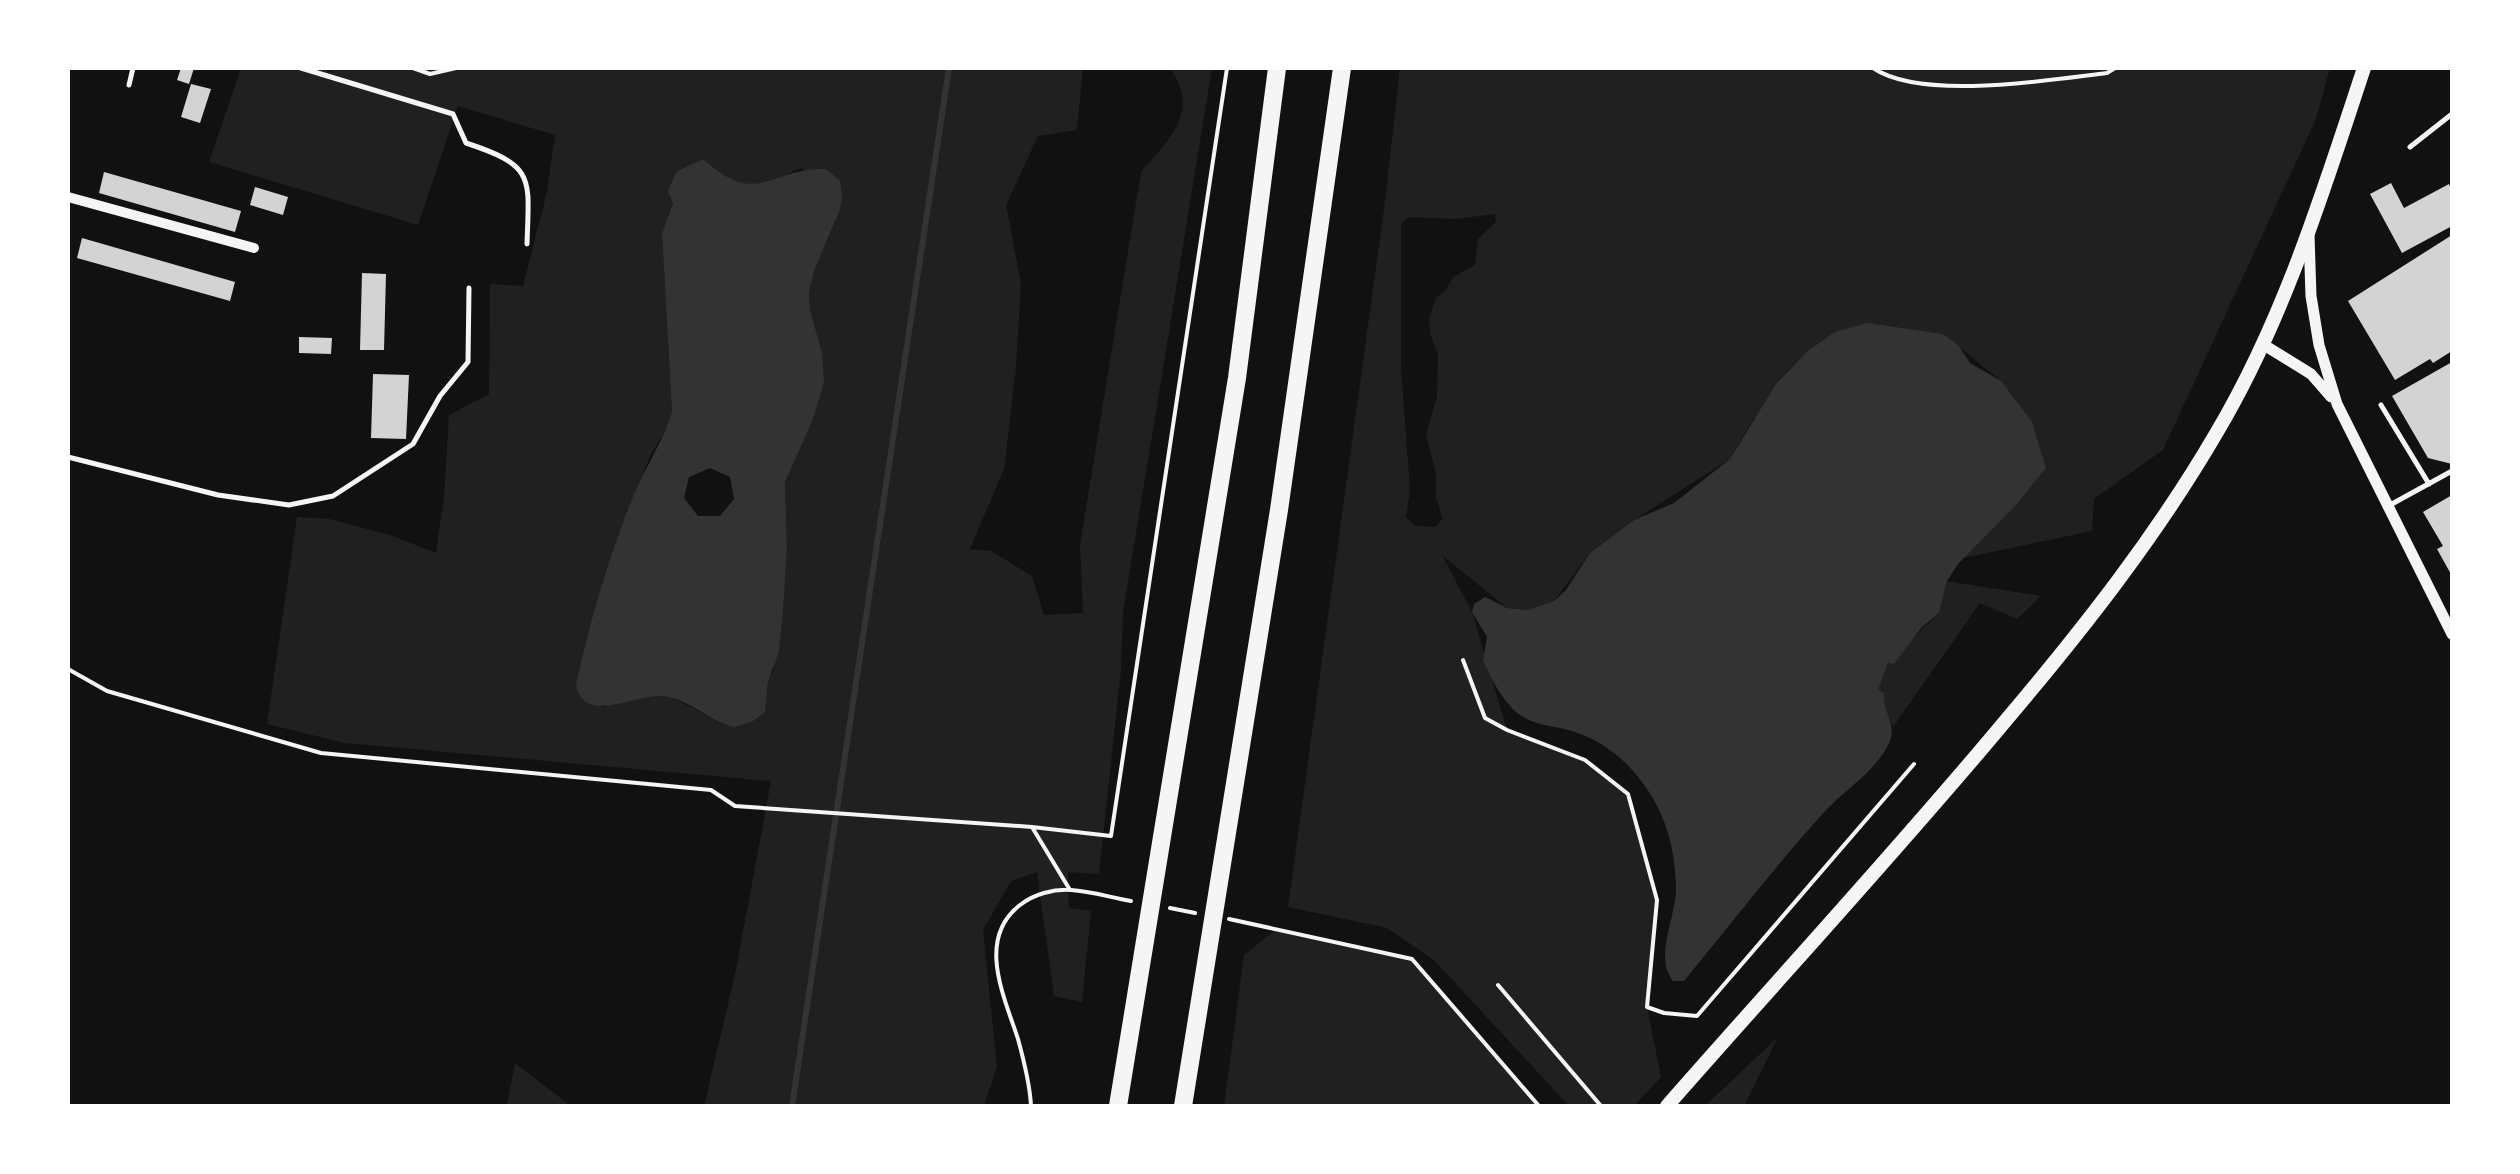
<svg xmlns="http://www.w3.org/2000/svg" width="2520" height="1174" viewBox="0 0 2520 1174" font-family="'DejaVu Sans',sans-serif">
	<rect width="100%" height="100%" fill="#111"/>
	<path fill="#202020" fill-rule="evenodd" d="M241 68H318L332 72 334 68H1083L1077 130 1038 136 1006 205 1021 283 1016 369 1004 469 970 549 991 551 1032 576 1044 615 1083 613 1080 545 1141 172C1169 139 1201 112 1170 68H1212L1123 613 1121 670 1099 874 1068 872 1069 908 1091 911 1082 1002 1054 996 1037 872 1011 881 983 930 997 1067 984 1106H704L736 970 771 781 345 743 267 724 297 517 329 519 390 535 436 553 444 496 449 415 489 394 490 284 523 286 547 192 555 135 458 106 418 225 209 162ZM802 168 839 212 814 271 809 293 810 310 822 352 785 482 787 548 774 669 768 682 765 711 724 724 667 695 648 696 602 707 603 581 632 500 651 454 668 426 672 412 662 233 673 203 726 180 757 186Z
		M1400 68H2330L2316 119 2163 450 2094 499 2092 531 1963 558 2016 505 2046 468 2001 381 1943 334 1754 418 1730 459 1634 520 1590 553 1554 601 1528 610 1507 608 1442 555 1472 612 1507 730 1585 760 1628 794 1657 900 1647 1007 1661 1077 1634 1106H1569L1434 960 1387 928 1288 907 1384 209ZM1495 214 1496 222 1478 239 1475 265 1453 277 1446 290 1436 298 1429 318 1430 334 1438 355 1437 397 1426 434 1436 475V498L1443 518 1436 527 1415 526 1406 517 1410 490 1401 367V223L1409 217 1455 219Z
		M1947 581 2041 596 2017 619 1980 603 1893 727 1878 690 1888 662 1939 613Z
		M1278 928 1412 959 1539 1106H1224L1244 955Z
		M1778 1037 1744 1106H1705Z
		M515 1063 571 1106H507Z"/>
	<path fill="#333" fill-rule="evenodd" d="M703 159C759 209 766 168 826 169L840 181 842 199 839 212 814 271 809 293 810 310 822 352 824 382 813 419 785 482 787 548 783 609 779 652 768 682 765 712 753 721 734 727C709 721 685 696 660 696 633 695 584 725 576 685 590 621 608 558 633 497 644 469 664 440 672 412L662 233 673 203 668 191 676 172ZM710 468 730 477 734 499 720 516H698L684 498 689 477Z
		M1867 323 1943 334 1958 345 1970 363 2001 381 2032 422 2046 468 2016 505 1958 564 1947 581 1939 613 1922 627 1894 664 1888 663 1878 690 1884 693C1882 711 1898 725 1889 743 1877 770 1846 789 1826 810 1776 865 1731 924 1684 981H1673C1654 958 1675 919 1676 891 1676 860 1670 829 1655 802 1637 770 1611 744 1575 732 1558 726 1539 727 1523 717 1503 704 1493 681 1483 661L1487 637 1472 612 1474 604 1485 597 1507 608 1528 610 1554 601 1566 590 1590 553 1634 520 1674 503 1730 459 1776 384 1808 351 1835 332Z"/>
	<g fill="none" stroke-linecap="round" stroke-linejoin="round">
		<path stroke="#333" stroke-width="6" d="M792 1106 949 68"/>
	</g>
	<path fill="#d3d3d3" d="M181 68H194L189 84 177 80Z
		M191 84 211 89 200 123 181 117Z
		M104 172 241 211 235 232 99 193Z
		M2391 183 2404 208 2449 184 2452 191V226L2402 253 2370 194Z
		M255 187 288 197 283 215 250 205Z
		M2452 235V351L2433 363 2430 359 2395 380 2348 301Z
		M82 238 235 282 230 301 77 258Z
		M362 273 386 274 384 350H360Z
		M299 337 332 338 331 354 299 353Z
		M2452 362V464L2428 458 2392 396Z
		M373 374 409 375 406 439 371 438Z
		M2452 495V576L2437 549 2443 546 2423 512Z"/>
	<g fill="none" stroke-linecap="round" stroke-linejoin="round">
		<path stroke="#f5f5f5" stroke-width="4" d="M413 68 430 74 456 68
			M1873 68C1922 101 2049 80 2107 73L2115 68
			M1463 660 1485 718 1507 730 1585 760 1628 794 1657 900 1647 1007 1664 1013 1697 1016 1914 764
			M68 669 107 691 321 753 711 790 735 806 1032 827 1070 890
			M1032 827 1111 836 1227 68
			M1170 908 1195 913
			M1229 919 1412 959 1539 1106
			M1498 985 1601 1106
			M1031 1106C1030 1084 1024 1061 1018 1039 1004 996 976 939 1020 905 1034 894 1053 889 1071 890 1091 891 1112 898 1131 901"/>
		<path stroke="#f5f5f5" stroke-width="5" d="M301 68 453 114 466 143C536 166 529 177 527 244
			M129 85 133 68
			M2410 147 2452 114
			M2381 405 2429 484
			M68 457 218 495 289 505 333 496 413 444 440 396 468 362 469 288
			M2390 505 2452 471"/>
		<path stroke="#f5f5f5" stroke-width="10" d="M68 197 254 248"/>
		<path stroke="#f5f5f5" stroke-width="11" d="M2309 235 2311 296 2319 345 2337 404 2452 634
			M2264 345 2311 374 2331 397"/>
		<path stroke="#f5f5f5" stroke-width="14" d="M1667 1106C1780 977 1897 851 2007 719 2084 628 2157 535 2217 432 2284 319 2323 192 2364 68"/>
		<path stroke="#f5f5f5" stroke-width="18" d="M1118 1106 1237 378 1277 68
			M1183 1106 1279 510 1342 68"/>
	</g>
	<rect width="2520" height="1174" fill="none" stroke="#ffffff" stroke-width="140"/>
</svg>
